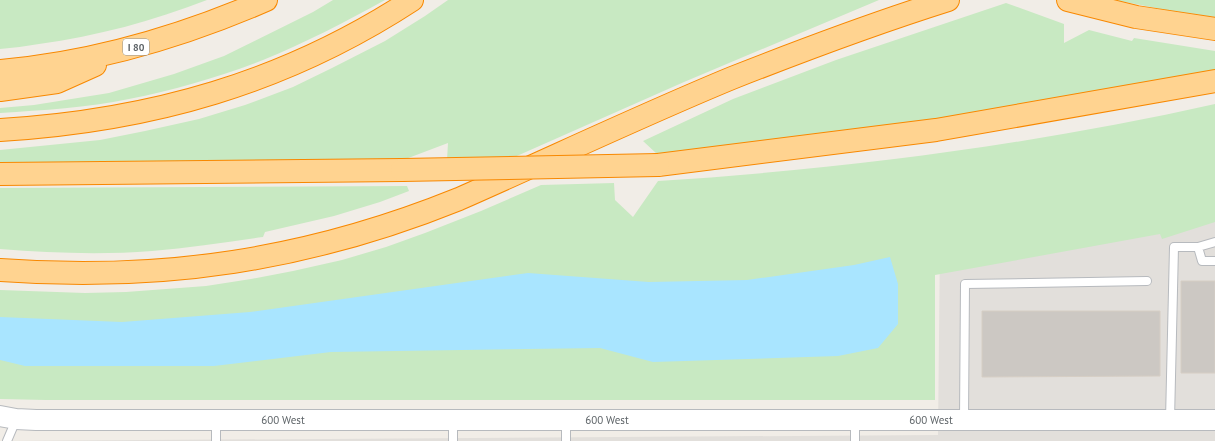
<svg xmlns="http://www.w3.org/2000/svg" width="1215" height="441" viewBox="0 0 1215 441" font-family="'PT Sans',sans-serif">
	<rect width="100%" height="100%" fill="#f1ede7"/>
	<path fill="#e2dfdb" d="M1215 161V441H0L938 435 940 241Z"/>
	<path fill="#c8e9c2" d="M0 0H207C153 21 97 36 39 44 26 46 13 48 0 49Z
		M333 0H385C345 22 305 43 263 60 220 77 174 90 129 99 87 108 43 110 0 113V108L34 105 109 93 174 74 224 56 313 12Z
		M448 0H879L684 82 510 159 447 160 448 143 403 160 0 163V150L100 140 145 131 199 119 245 105 293 87 332 68 385 41 425 16Z
		M1115 0H1215V17L1166 10Z
		M1006 3 1064 24V43L1089 30 1132 41 1134 38 1215 51V78L1008 118 657 154 643 141 733 99 836 60Z
		M1215 104V222L1162 239 1160 234 935 275V400H46L0 399V290L85 293 126 292 206 286 251 279 293 271 342 260 386 247 425 233 481 211 541 185 614 183 615 200 633 217 658 181C845 169 1032 145 1215 104Z
		M407 186 409 191 380 202 334 216 265 232 263 237C226 242 189 248 152 251 101 255 50 253 0 249V188Z"/>
	<path fill="#a9e5ff" d="M890 257 898 284V324L878 348 838 356 653 362 600 348 331 352 214 366H25L0 360V317L122 322 250 312 528 273 649 282 747 280 854 265Z"/>
	<path fill="#ccc8c3" stroke="#d6cec4" d="M1181 281H1215V373H1181Z
		M982 311H1160V376L982 377Z"/>
	<g fill="none" stroke-linecap="round" stroke-linejoin="round">
		<g stroke="#b7babe" stroke-width="10">
			<path id="service" d="M1215 242 1198 247 1202 261H1215
				M964 419 965 284 1147 281
				M216 420V441
				M566 420V441
				M1170 420 1174 247H1198
				M7 441 16 420
				M453 441V421
				M855 441V420"/>
		</g>
		<g stroke="#b7babe" stroke-width="22">
			<path id="tertiary" d="M0 416 16 419 36 420H1215"/>
		</g>
		<g stroke="#f88800" stroke-width="24">
			<path id="motorway" d="M1068 0 1136 17 1215 29
				M0 71C92 63 181 37 266 0
				M0 90 57 82 95 65
				M0 130C150 121 285 83 412 0
				M658 165 936 130 1215 81
				M0 174 402 170
				M0 270C162 282 308 260 459 199 550 159 640 116 732 78 803 50 875 23 948 0"/>
		</g>
		<use href="#service" stroke="#fff" stroke-width="8"/>
		<use href="#tertiary" stroke="#fff" stroke-width="20"/>
		<use href="#motorway" stroke="#ffd390" stroke-width="22"/>
		<g stroke="#f88800" stroke-width="24" stroke-linecap="butt">
			<path id="motorway-bridge" d="M402 170 658 165"/>
		</g>
		<use href="#motorway-bridge" stroke="#ffd390" stroke-width="22"/>
	</g>
	<g text-anchor="middle" stroke-width="3.5" stroke-linejoin="round" paint-order="stroke">
		<rect fill="#fff" stroke="#8e9295" stroke-width="1" x="123" y="39" width="26" height="16" rx="3"/>
		<g font-size="10" font-weight="bold" fill="#5e6468">
			<text x="136" y="51">I 80</text>
		</g>
		<g font-size="11" fill="#5e6468" stroke="#fff">
			<text x="283" y="424">600 West</text>
			<text x="607" y="424">600 West</text>
			<text x="931" y="424">600 West</text>
		</g>
	</g>
</svg>
